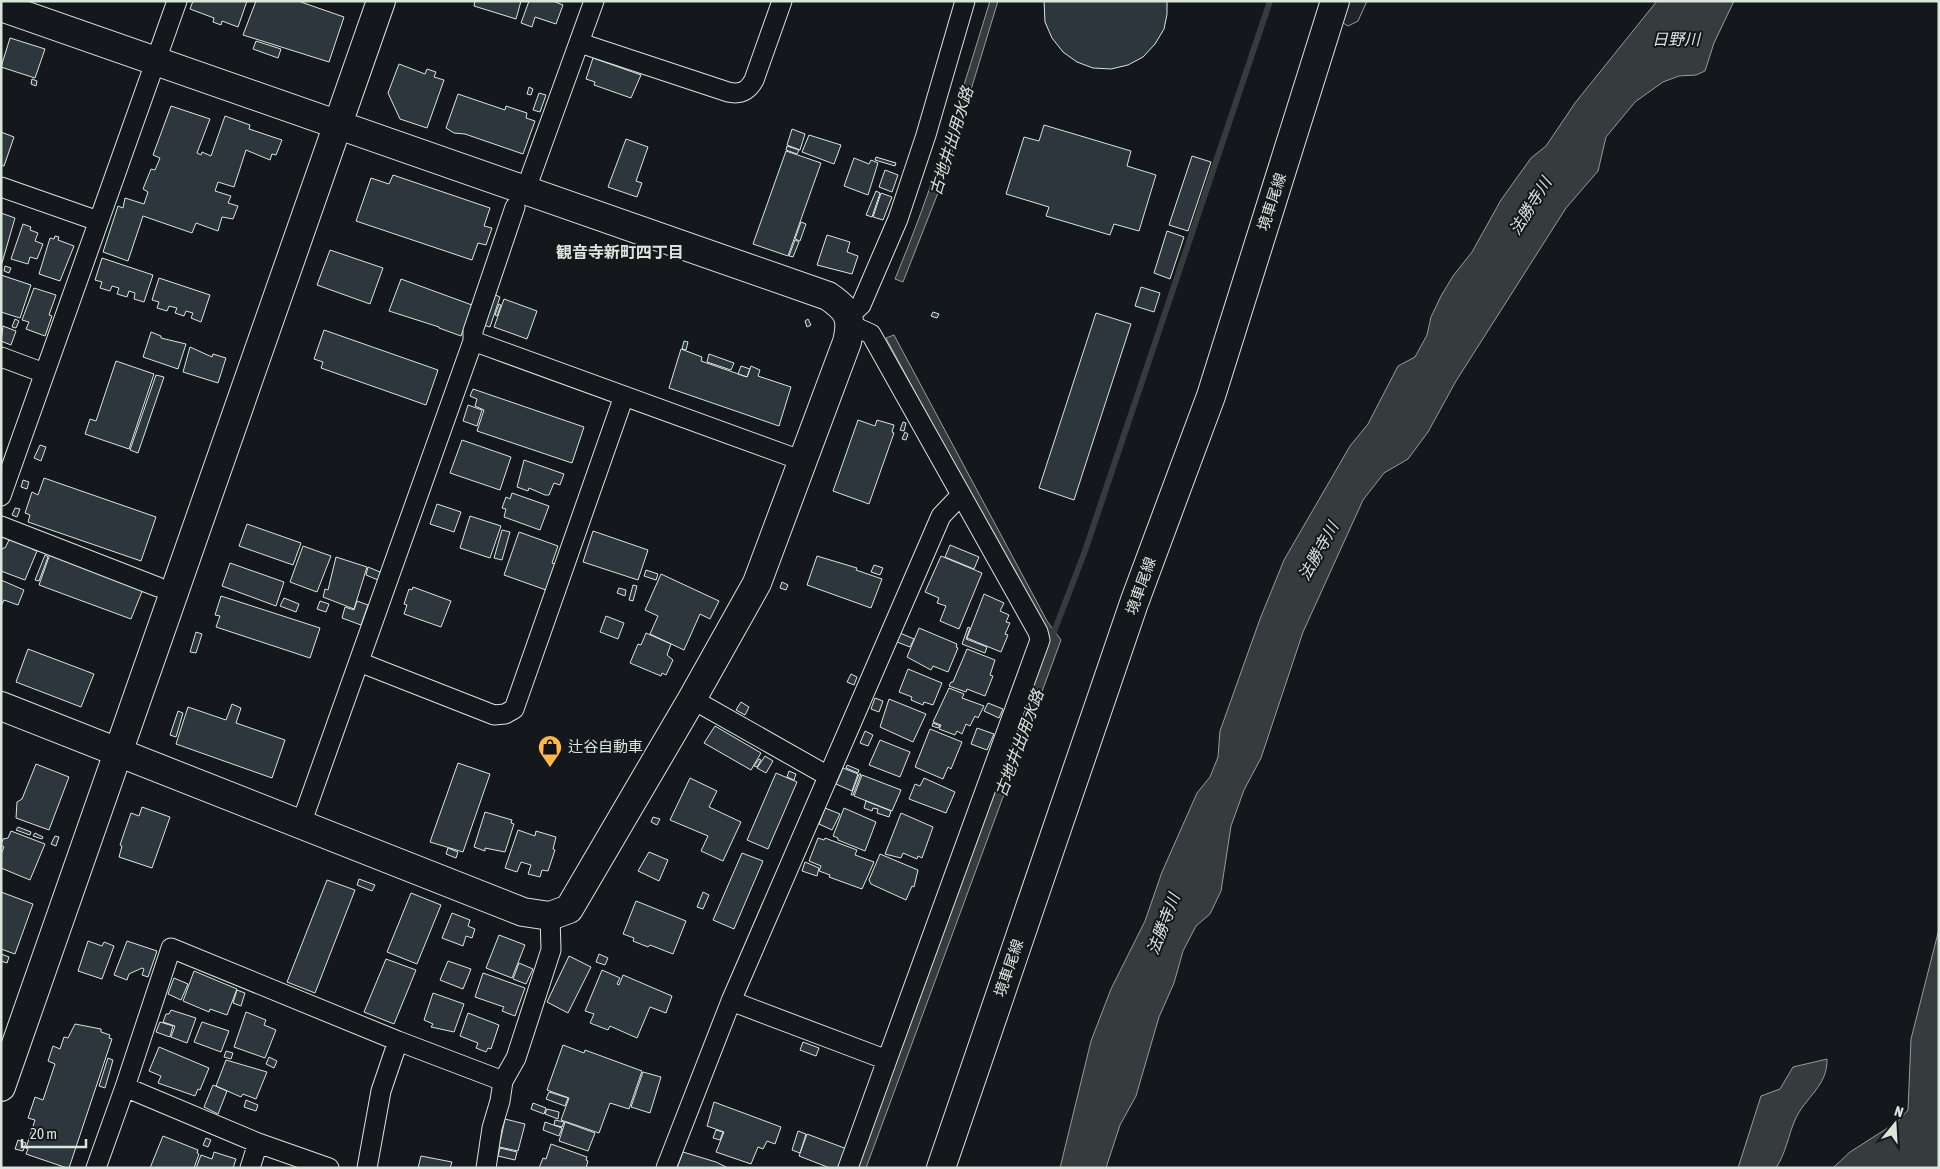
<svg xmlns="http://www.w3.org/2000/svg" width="1940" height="1169" viewBox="0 0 1940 1169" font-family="'Asap Condensed','Noto Sans JP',sans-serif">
	<rect width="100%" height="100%" fill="#14181c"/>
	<path fill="#202428" stroke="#939e99" d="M1346 1H1367L1358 21 1348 26 1340 21Z"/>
	<path fill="#363b3e" stroke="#939e99" d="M990 1H998L945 175 903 282 895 279C933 188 961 95 990 1Z
		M1657 1H1734L1714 43 1705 71 1696 75 1679 76 1663 82 1635 102 1606 137 1598 171 1566 208 1456 381 1428 432 1408 459 1384 473 1363 500 1303 632 1261 758 1244 790 1231 826 1221 891 1210 914 1196 926 1183 951 1174 983 1159 1017 1136 1096 1120 1125 1106 1168H1060L1091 1041 1111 989 1145 921 1162 872 1197 793 1210 777 1218 757 1220 731 1260 619 1284 560 1350 446 1368 424 1398 366 1415 357 1427 335 1431 317 1441 296 1453 276 1472 252 1501 200 1531 158 1546 146 1575 103Z
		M894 335 1047 621 1061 640 866 1168H855L1049 641 886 338Z
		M1939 929V1168H1833L1850 1152 1897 1122 1908 1110 1911 1039Z
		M1827 1059C1828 1086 1805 1097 1795 1120 1788 1136 1786 1153 1776 1168H1738L1761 1096 1780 1089 1793 1067Z"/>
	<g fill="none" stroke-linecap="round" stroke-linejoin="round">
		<path stroke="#363b3e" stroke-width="6" d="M1052 637 1085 551 1270 1"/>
	</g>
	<path fill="#2c363c" stroke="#d8e6dc" d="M193 1H247L238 27 222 21 221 25 213 22 214 18 190 9Z
		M256 1H298L344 17 329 62 243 35Z
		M475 1H521L516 19 474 6Z
		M529 1H553L563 5 556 24 535 17 532 27 521 23Z
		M1044 1H1167V14L1164 29 1155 44 1143 57 1128 65 1111 69 1093 68 1077 62 1063 52 1052 38 1045 22Z
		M10 38 45 49 35 78 1 67Z
		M256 41 281 49 278 58 253 49Z
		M593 58 641 75 631 98 594 85 595 82 586 79Z
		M399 64 425 74 427 69 436 72 434 77 444 80 427 128 400 119 388 93Z
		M32 79 37 81 36 86 31 84Z
		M529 87 533 89 531 95 527 94Z
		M539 93 546 95 540 112 533 110Z
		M458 94 505 110 506 106 527 113 526 118 535 121 523 154 465 134 454 133 446 128Z
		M171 106 210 119 197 153 201 155 202 152 211 156 225 116 250 125 249 129 282 140 276 155 272 154 270 160 246 150 234 187 218 182 215 191 231 196 228 203 238 206 233 219 222 217 218 231 196 223 192 233 143 216 128 261 103 252 118 206 123 208 125 198 144 204 148 192 143 189 151 169 155 170 160 158 153 155Z
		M1044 125 1131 151 1127 166 1156 175 1139 231 1114 224 1110 235 1046 216 1049 207 1006 194 1024 137 1039 141Z
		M792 129 805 134 800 150 787 145Z
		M1 132 14 137 4 166 1 165Z
		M809 135 841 145 834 164 802 152Z
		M626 139 648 147 636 181 642 183 637 197 608 187Z
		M787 146 799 150 797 154 786 150Z
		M786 151 821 163 788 256 753 244Z
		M1192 156 1211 162 1188 231 1169 225Z
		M876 157 896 163 895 166 875 160Z
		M854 158 869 164 871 160 878 163 868 195 844 186Z
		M885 170 898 175 892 192 879 187Z
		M393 175 490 208 484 226 492 228 486 245 478 243 472 260 356 221 371 178 389 184Z
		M876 191 880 193 872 217 866 215Z
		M881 193 892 197 883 220 873 217Z
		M1 213 15 218 2 263H1Z
		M801 222 806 224 800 241 795 239Z
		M23 224 31 227 30 230 38 233 35 241 43 244 37 259 30 257 28 264 11 259Z
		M1167 231 1184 237 1170 279 1154 273Z
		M827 235 850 242 847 252 858 256 852 274 817 265Z
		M55 236 59 237 58 240 74 246 60 281 39 274 50 238 54 239Z
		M795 240 799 242 793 257 789 256Z
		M330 250 383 268 370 304 317 285Z
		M102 258 153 275 144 302 134 299 135 293 129 291 127 297 117 294 119 288 112 286 110 291 100 288 102 282 95 280Z
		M5 266 11 268 9 273 4 271Z
		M1 275 31 285 20 318 1 312Z
		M159 278 210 295 201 322 191 318 193 313 186 311 184 316 175 313 177 308 169 306 167 311 157 308 159 302 152 300Z
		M401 279 472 305 461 336 439 328V327L389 311Z
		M1141 287 1160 293 1154 312 1135 306Z
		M34 288 56 295 49 315 52 316 45 336 26 329 29 322 22 320Z
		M493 294 500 297 490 327 483 325Z
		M504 299 537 311 527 339 494 327Z
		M499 304 501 305 497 316 495 315Z
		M933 312 939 314 937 318 931 316Z
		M1096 313 1131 324 1074 500 1039 488Z
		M15 319 19 321 16 328 12 327Z
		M808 319 811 325 807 327 805 321Z
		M3 326 16 331 11 345 1 341Z
		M324 330 438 370 426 405 321 368 323 362 314 359Z
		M151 332 161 336V338L186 344 178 369 143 357Z
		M684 341 688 342 686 350 682 349Z
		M190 347 212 357 213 354 226 358 218 383 183 372Z
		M681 349 702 357 701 361 747 377 751 366 760 370 758 376 791 387 779 426 669 388Z
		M709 354 734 363 731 370 707 362Z
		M116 361 154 374 129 449 85 434 90 419 96 421Z
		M741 366 750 369 747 377 738 374Z
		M156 375 164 377 138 453 130 450Z
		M473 389 584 427 572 463 477 431 484 410 475 406 477 399 470 396Z
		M468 405 482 410 477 426 463 421Z
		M858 420 875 426 877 420 894 425 892 432 894 433 869 504 833 491Z
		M903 422 906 423 904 431 900 430Z
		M905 432 908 434 906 440 902 439Z
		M462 440 511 457 500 490 450 473Z
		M40 445 46 447 41 461 34 458Z
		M524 460 564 474 560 485 554 483 549 495H545L529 488 528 491 517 487Z
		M44 478 156 517 141 561 28 522 30 515 25 513 32 492 38 495Z
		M23 480 29 482 27 489 21 487Z
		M512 493 549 506 540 530 504 517 506 509 502 508 506 497 510 499Z
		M437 504 461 512 454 532 430 524Z
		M15 508 20 509 17 517 12 515Z
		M470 516 501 526 490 558 460 548Z
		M247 524 301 543 293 565 239 546Z
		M502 530 510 532 502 560 494 558Z
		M593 531 648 550 638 580 583 562Z
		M519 532 558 546 552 563 555 564 546 590 504 575Z
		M12 538 33 546 32 549 37 551 25 580 1 571V551L3 548H5L9 540H11Z
		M950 545 979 557 974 569 945 557Z
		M303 546 331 556 317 592 290 582Z
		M50 554 143 589 131 619 39 585Z
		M45 555 48 557 39 581 35 580Z
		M817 556 857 568 856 570 882 579 871 608 807 585Z
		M941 556 982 573 959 629 940 621 946 606 937 603 939 598 925 592Z
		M336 557 367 567 354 609 323 597 325 589 328 590Z
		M230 563 284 582 276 606 222 586Z
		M874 565 883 568 880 575 871 572Z
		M368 567 380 572 378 580 366 575Z
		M646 570 658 574 656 580 644 576Z
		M661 574 719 601 710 619 700 614 684 650 650 634 658 616 645 610Z
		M1 580 24 590 18 605 4 600 1 606Z
		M782 582 788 585 786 590 780 588Z
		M633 585 637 586 633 601 629 600Z
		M413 587 451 601 441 627 404 614 407 605 404 604 409 589 412 590Z
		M619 588 626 590 625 596 617 593Z
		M984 594 1004 603 1000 611 1009 615 1006 622 1010 623 1005 634 1008 635 1001 652 967 638Z
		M221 596 320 628 310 658 216 627 220 616 215 615Z
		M284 598 299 604 296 612 280 606Z
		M320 601 329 604 326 612 317 609Z
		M357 601 368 605 361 625 342 618 345 607 354 610Z
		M606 616 624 623 618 639 600 632Z
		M968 627 970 628 966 639 987 647 985 653 962 644Z
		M919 628 957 644 956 647 958 648 948 672 933 666 931 670 907 657Z
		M196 632 202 634 196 653 190 652Z
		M646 633 671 644 667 655 673 660 666 675 662 673 661 676 630 663 638 644 641 645Z
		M900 633 914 639 910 647 897 642Z
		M28 649 94 674 81 707 16 682Z
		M967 649 995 660 990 675 993 676 985 696 967 689 966 692 949 686 951 682H953Z
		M908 669 942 683 933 705 924 702 923 705 911 700 912 697 899 692Z
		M851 674 857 677 854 685 847 682Z
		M949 688 964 694 962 698 984 706 978 718 975 716 970 726 966 724 962 734 957 731 955 735 939 729 941 725 933 722Z
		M875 698 883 701 879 712 871 709Z
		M889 699 926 714 913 742 880 727Z
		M741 702 749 707 745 715 736 710Z
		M988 703 1003 709 999 718 984 711Z
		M232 704 241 708 236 723 285 740 272 778 176 744 188 707 226 720Z
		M178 711 183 713 176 737 170 735Z
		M933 723 940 726 938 728 932 726Z
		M715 726 761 753 751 770 704 743Z
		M977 728 994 734 987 750 971 744Z
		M930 729 962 742 951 769 948 767 943 779 915 767Z
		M865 731 873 735 868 746 860 743Z
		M880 740 910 752 900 777 869 765Z
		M765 756 773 761 766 773 757 768Z
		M759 759 761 760 757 767 754 766Z
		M458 763 490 774 463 852 430 842Z
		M36 764 69 777 49 830 16 818 17 802 22 799Z
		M847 765 859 770 858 773 846 768Z
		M843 768 858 774 852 791 836 784Z
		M789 771 796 774 794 780 787 777Z
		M776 773 797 782 768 849 747 840Z
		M859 774H861L853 795H851Z
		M862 775 901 790 892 811 854 796Z
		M690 778 717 791 709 807 741 822 723 861 701 851 708 836 670 820Z
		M924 778 955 792 946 813 909 799 915 784 920 786Z
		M866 801 891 811 889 817 877 813 878 809 873 808 872 811 864 808Z
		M142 807 170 817 152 868 119 857 122 846 120 845 131 813 139 816Z
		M825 808 840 814 832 830 819 824Z
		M844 808 876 822 865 851 838 840V838L833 836Z
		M485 812 512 820 511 823 514 824 505 852 485 848V851L474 847Z
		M901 813 933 827 922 858 918 856 917 859 903 853 901 858 885 854Z
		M653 817 660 819 657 825 651 822Z
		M18 827 31 832 30 835 16 830Z
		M518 830 535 836 536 831 556 837 553 849 555 850 548 871 542 870 540 877 528 874 531 865 521 862 517 872 505 868Z
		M11 831 45 844 30 880 1 868V854L4 847 1 845 3 839 8 838Z
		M35 833 43 837 42 839 33 836Z
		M55 836 59 837 56 846 51 844Z
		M818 838 824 840 825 838 857 850 855 855 874 862 862 889 829 877 830 875 819 871 821 866 809 861Z
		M448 848 458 852 456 858 446 854Z
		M649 852 668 860 659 881 638 871Z
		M742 853 763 861 734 929 713 920Z
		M880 854 918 870 914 887 912 886 906 900 871 884 869 880Z
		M805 862 819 868 817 876 802 871Z
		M359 879 375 885 372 891 357 885Z
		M327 880 355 890 315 993 287 982Z
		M1 892 33 904 15 954 1 949Z
		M703 892 709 895 703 909 697 907Z
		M411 893 441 905 417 964 387 952Z
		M636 901 686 921 673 954 650 945 648 947 633 941 634 938 623 934Z
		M452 913 470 920 468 926 475 929 472 938 466 936 463 946 442 938Z
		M499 935 525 945 512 978 486 968Z
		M88 941 102 946 104 942 114 946 102 979 78 971Z
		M127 941 157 951 148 977 142 975 144 969 142 968 129 974 127 980 114 975Z
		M1 954 9 957 7 963 1 961Z
		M599 954 608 958 605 965 596 962Z
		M569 956 591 967 568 1013 547 1002Z
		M386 959 416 970 394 1024 364 1012Z
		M448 961 471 969 463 989 440 980Z
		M519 963 533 969 526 984 513 979Z
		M602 970 620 978 617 984 619 985 623 975 672 996 666 1013 650 1007 637 1038 610 1026 608 1030 590 1023 594 1014 585 1011Z
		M194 971 237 989 227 1015 210 1009 209 1012 183 1001Z
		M483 973 525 988 515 1016 502 1011 504 1007 475 997Z
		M174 978 188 984 181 1000 168 994Z
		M237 990 245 993 241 1006 233 1003Z
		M433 993 464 1004 454 1032 431 1027 433 1024 424 1020Z
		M171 1010 196 1018 187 1043 171 1037 175 1026 163 1022 166 1014H169Z
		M246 1012 266 1020 264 1025 276 1030 265 1058 234 1047Z
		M468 1013 499 1025 491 1049 488 1048 486 1052 476 1048 478 1043 460 1036Z
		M160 1022 173 1026 170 1037 156 1032Z
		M202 1022 229 1031 221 1052 194 1042Z
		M75 1024 101 1029V1032L110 1035 109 1038 112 1039 69 1168H67L26 1154 28 1149 26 1148 35 1120 28 1118 35 1097 43 1100 55 1064 48 1061 53 1046 60 1049 64 1037 68 1038Z
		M803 1042 819 1048 816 1056 800 1050Z
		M563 1045 584 1053 585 1050 642 1071 629 1109 610 1103 599 1133 561 1120 569 1098 547 1090Z
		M159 1047 209 1068 200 1090 198 1089 195 1096 158 1083 161 1076 149 1071Z
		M226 1051 233 1053 231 1059 224 1057Z
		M269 1057 277 1061 274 1068 266 1064Z
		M108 1058 113 1060 105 1088 99 1086Z
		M226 1060 267 1072 256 1099 243 1094 241 1097 216 1086Z
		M643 1072 661 1077 650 1113 631 1107Z
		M213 1085 227 1091 218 1114 204 1107Z
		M549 1092 568 1098 565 1106 546 1099Z
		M246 1100 258 1105 256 1111 244 1107Z
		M714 1102 781 1127 775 1144 767 1141 763 1149 758 1147 751 1164 716 1152 724 1132 707 1126Z
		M533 1103 546 1108 544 1114 531 1109Z
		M547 1109 559 1112 558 1119 545 1114Z
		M505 1119 525 1124 518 1151 499 1147Z
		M555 1120 564 1122 562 1127 554 1125Z
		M545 1122 562 1128 559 1136 543 1130Z
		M565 1122 595 1133 588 1151 559 1141Z
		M716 1130 723 1132 720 1140 713 1138Z
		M798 1131 806 1134 800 1153 792 1150Z
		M807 1134 847 1149 840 1168H830L799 1156Z
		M163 1136 198 1150 197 1153 199 1154 194 1168H150Z
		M206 1138 211 1140 208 1147 203 1145Z
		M18 1140 26 1143 23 1151 15 1149Z
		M551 1144 587 1157 586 1160 588 1161 586 1168H539L543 1158 546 1159Z
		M500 1148 517 1152 515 1160 498 1156Z
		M214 1152 236 1159 233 1168H196L201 1155 212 1159Z
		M683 1152 716 1162 728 1168H677Z
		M421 1156 452 1162 450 1168H418Z"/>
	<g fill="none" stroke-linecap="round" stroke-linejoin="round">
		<g stroke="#d8e6dc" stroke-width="21">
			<path id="street" d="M580 43 728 92C741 95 748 91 754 80L782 1
				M1 187 98 221
				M526 189 594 1
				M849 316 861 305 898 219 926 135 965 1
				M851 325 871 334 1038 632 1040 640 887 1060
				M473 341V331L515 207
				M1 357 44 373
				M1 496 177 1
				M1 526 158 587
				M359 662 494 715 505 714 514 709 624 396
				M692 699 828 776
				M301 824 473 341 803 461
				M731 1001 887 1060 848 1168
				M258 1143 125 1087 171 948 398 1041 503 1081
				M96 1168 125 1087
				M250 1168 258 1143 329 1168
				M367 1168 381 1091 398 1041
				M486 1168 492 1128 500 1101 503 1081 516 1058 551 950 550 916
				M666 1168 731 1001 941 516 961 495"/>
		</g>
		<g stroke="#d8e6dc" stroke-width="30">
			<path id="secondary" d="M1 7 828 296C848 310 853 317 847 342L757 583 692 699 569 909 550 916 523 912 1 706
				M1 1087 381 1
				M941 1168 1134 603 1211 396 1335 1"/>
		</g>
		<use href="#street" stroke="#14181c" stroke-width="19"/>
		<use href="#secondary" stroke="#14181c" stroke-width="28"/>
	</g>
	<defs>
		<g id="shop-pin" transform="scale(1.25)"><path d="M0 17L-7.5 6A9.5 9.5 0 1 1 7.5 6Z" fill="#ffb74d" stroke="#14181c"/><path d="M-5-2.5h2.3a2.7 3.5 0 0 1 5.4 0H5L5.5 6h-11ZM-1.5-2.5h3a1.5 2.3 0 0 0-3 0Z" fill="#111"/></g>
	</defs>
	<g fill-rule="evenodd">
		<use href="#shop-pin" x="550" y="747"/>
	</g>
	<g text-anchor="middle" stroke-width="4" stroke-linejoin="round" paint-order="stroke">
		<g font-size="15" fill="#d8e6dc" stroke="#14181c">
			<text transform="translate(1272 202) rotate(-72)" y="5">境車尾線</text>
			<text transform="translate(1141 586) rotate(-70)" y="5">境車尾線</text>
			<text transform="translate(1009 968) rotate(-71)" y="5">境車尾線</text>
		</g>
		<g font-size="15" fill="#d8e6dc" stroke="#14181c" text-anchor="start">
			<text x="568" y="752">辻谷自動車</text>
		</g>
		<g font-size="16" font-style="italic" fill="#d8e6dc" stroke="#14181c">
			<text x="1676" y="45">日野川</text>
			<text transform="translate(951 141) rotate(-73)" y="6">古地井出用水路</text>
			<text transform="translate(1530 206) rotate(-58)" y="6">法勝寺川</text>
			<text transform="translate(1318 551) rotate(-61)" y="6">法勝寺川</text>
			<text transform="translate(1019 743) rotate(-70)" y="6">古地井出用水路</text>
			<text transform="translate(1163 924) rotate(-69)" y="6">法勝寺川</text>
		</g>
		<g font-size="16" font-weight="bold" fill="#d8e6dc" stroke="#14181c">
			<text x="620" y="258">観音寺新町四丁目</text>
		</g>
	</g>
	<rect width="1940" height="1169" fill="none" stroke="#d8e6dc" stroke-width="5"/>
	<g transform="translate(1895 1124) rotate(18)" stroke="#14181c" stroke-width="4" paint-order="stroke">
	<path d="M0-4L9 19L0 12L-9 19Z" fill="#d8e6dc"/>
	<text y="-8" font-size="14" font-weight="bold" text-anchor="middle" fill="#d8e6dc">N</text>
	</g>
	<path d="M22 1139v8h64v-8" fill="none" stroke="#d8e6dc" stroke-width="2.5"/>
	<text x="30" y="1139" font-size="15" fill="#d8e6dc" stroke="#14181c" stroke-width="4" paint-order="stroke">20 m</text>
</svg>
